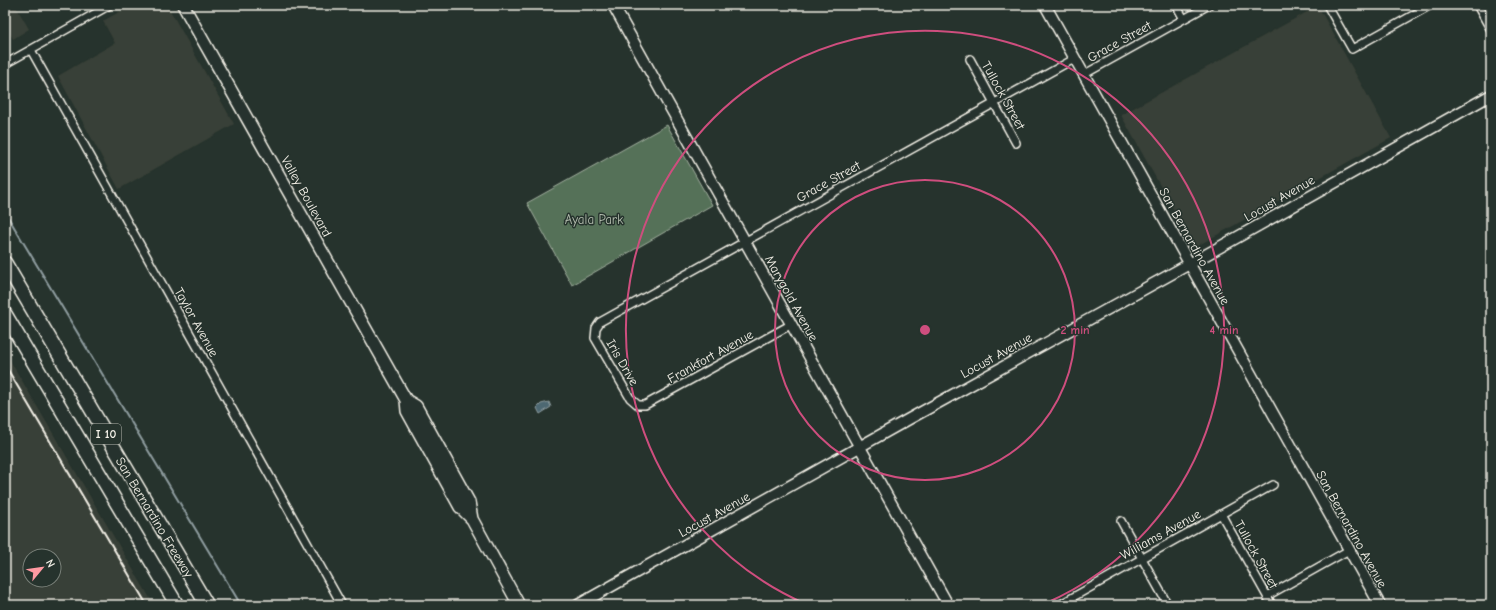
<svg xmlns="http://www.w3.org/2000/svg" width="1496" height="610" viewBox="0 0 1496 610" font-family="'Comic Neue',sans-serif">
	<rect width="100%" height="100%" fill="#26332d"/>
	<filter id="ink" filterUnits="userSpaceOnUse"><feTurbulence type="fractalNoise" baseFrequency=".025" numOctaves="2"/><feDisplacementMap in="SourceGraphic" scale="8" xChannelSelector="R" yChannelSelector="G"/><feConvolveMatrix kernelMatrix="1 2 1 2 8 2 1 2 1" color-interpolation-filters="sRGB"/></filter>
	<g filter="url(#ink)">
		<path fill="#394037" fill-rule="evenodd" d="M5 5H15L29 29 13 39 5 25Z
			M132 5H167L234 124 119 189 58 76 115 43 103 21Z
			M1318 6 1391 138 1197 246 1193 245 1121 115Z
			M5 352 154 605H5ZM30 556H54V580H30Z"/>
		<path fill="#547159" stroke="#a4b1a0" d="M667 125 712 205 572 285 527 203Z"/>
		<path fill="#4d6772" stroke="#909ea1" d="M549 402 551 407 540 414 537 408 541 404Z"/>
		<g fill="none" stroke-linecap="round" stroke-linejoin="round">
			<path stroke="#909ea1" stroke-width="2" d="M5 212C83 344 163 473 241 605"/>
			<g stroke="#f4f1e8" stroke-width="10">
				<path id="street" d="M1176 5 1184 19
					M1327 5 1352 49 1431 5
					M1477 5 1491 30
					M31 50 342 605
					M970 59 1016 143
					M5 64 110 5
					M1083 75 1209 5
					M792 324 645 405H638L630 398 595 338 596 328 600 322 1074 59
					M1221 514 1272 605
					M1121 521 1168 605
					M1267 596 1349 550
					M1059 605 1273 485"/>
			</g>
			<g stroke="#f4f1e8" stroke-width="13">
				<path id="secondary" d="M613 5 948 605
					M1045 5 1380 605
					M578 605 909 419 1220 247 1491 95"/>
			</g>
			<g stroke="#f4f1e8" stroke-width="14">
				<path id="primary" d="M183 5 406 400 407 411 460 507 472 519 519 605
					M406 400 416 406 469 502 472 519"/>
			</g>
			<g stroke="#f4f1e8" stroke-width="16">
				<path id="highway" d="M5 263 207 605
					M5 314 177 605"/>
			</g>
			<use href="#street" stroke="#26332d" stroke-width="7"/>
			<use href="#secondary" stroke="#26332d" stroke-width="10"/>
			<use href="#primary" stroke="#26332d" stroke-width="11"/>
			<use href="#highway" stroke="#26332d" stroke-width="13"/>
			<path stroke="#f4f1e8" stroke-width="2" d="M5 365 147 605"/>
		</g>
	</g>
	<g fill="none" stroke="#ce4e7e" stroke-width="2">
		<circle cx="925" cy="330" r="150"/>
		<path d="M806 604A299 299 0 1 1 1044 604"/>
	</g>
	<g text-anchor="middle" stroke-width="3" stroke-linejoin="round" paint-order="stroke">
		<rect fill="#26332d" stroke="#b6b8b0" stroke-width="1" x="91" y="424" width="30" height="20" rx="3"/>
		<g font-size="12" font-weight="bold" fill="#f4f1e8">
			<text x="106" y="438">I 10</text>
		</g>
		<g font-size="13" fill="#f4f1e8" stroke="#26332d">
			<text transform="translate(1119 41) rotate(-29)" y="5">Grace Street</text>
			<text transform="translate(1004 95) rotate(61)" y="5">Tullock Street</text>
			<text transform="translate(828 181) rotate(-29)" y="5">Grace Street</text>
			<text transform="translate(307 196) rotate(61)" y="5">Valley Boulevard</text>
			<text transform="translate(1279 198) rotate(-30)" y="5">Locust Avenue</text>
			<text transform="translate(1195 246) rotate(61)" y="5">San Bernardino Avenue</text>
			<text transform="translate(792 298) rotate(61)" y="5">Marygold Avenue</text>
			<text transform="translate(197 322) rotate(61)" y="5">Taylor Avenue</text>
			<text transform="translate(996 355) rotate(-29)" y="5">Locust Avenue</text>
			<text transform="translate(710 356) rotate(-29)" y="5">Frankfort Avenue</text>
			<text transform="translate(623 362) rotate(60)" y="5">Iris Drive</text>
			<text transform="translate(714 514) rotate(-29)" y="5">Locust Avenue</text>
			<text transform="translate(155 517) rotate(59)" y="5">San Bernardino Freeway</text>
			<text transform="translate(1352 529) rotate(61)" y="5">San Bernardino Avenue</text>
			<text transform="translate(1160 534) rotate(-29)" y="5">Williams Avenue</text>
			<text transform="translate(1257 554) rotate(61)" y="5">Tullock Street</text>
		</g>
		<g font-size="13" fill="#b4beaf" stroke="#26332d">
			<text x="594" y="224">Ayala Park</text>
		</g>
	</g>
	<circle cx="925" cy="330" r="6" fill="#ce4e7e" stroke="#26332d" stroke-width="2"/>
	<g font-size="12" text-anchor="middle" font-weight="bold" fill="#ce4e7e" stroke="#26332d" stroke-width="3" stroke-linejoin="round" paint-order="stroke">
		<text x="1075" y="334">2 min</text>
		<text x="1224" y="334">4 min</text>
	</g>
	<rect width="1496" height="610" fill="none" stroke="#26332d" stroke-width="20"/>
	<rect x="10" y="10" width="1476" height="590" fill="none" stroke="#f4f1e8" stroke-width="1.5" filter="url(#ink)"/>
	<g transform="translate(42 568) rotate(61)"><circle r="19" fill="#26332d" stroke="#787f78"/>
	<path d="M0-3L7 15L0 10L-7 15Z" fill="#ff9aa2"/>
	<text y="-6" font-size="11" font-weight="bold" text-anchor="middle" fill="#f4f1e8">N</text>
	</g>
</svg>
